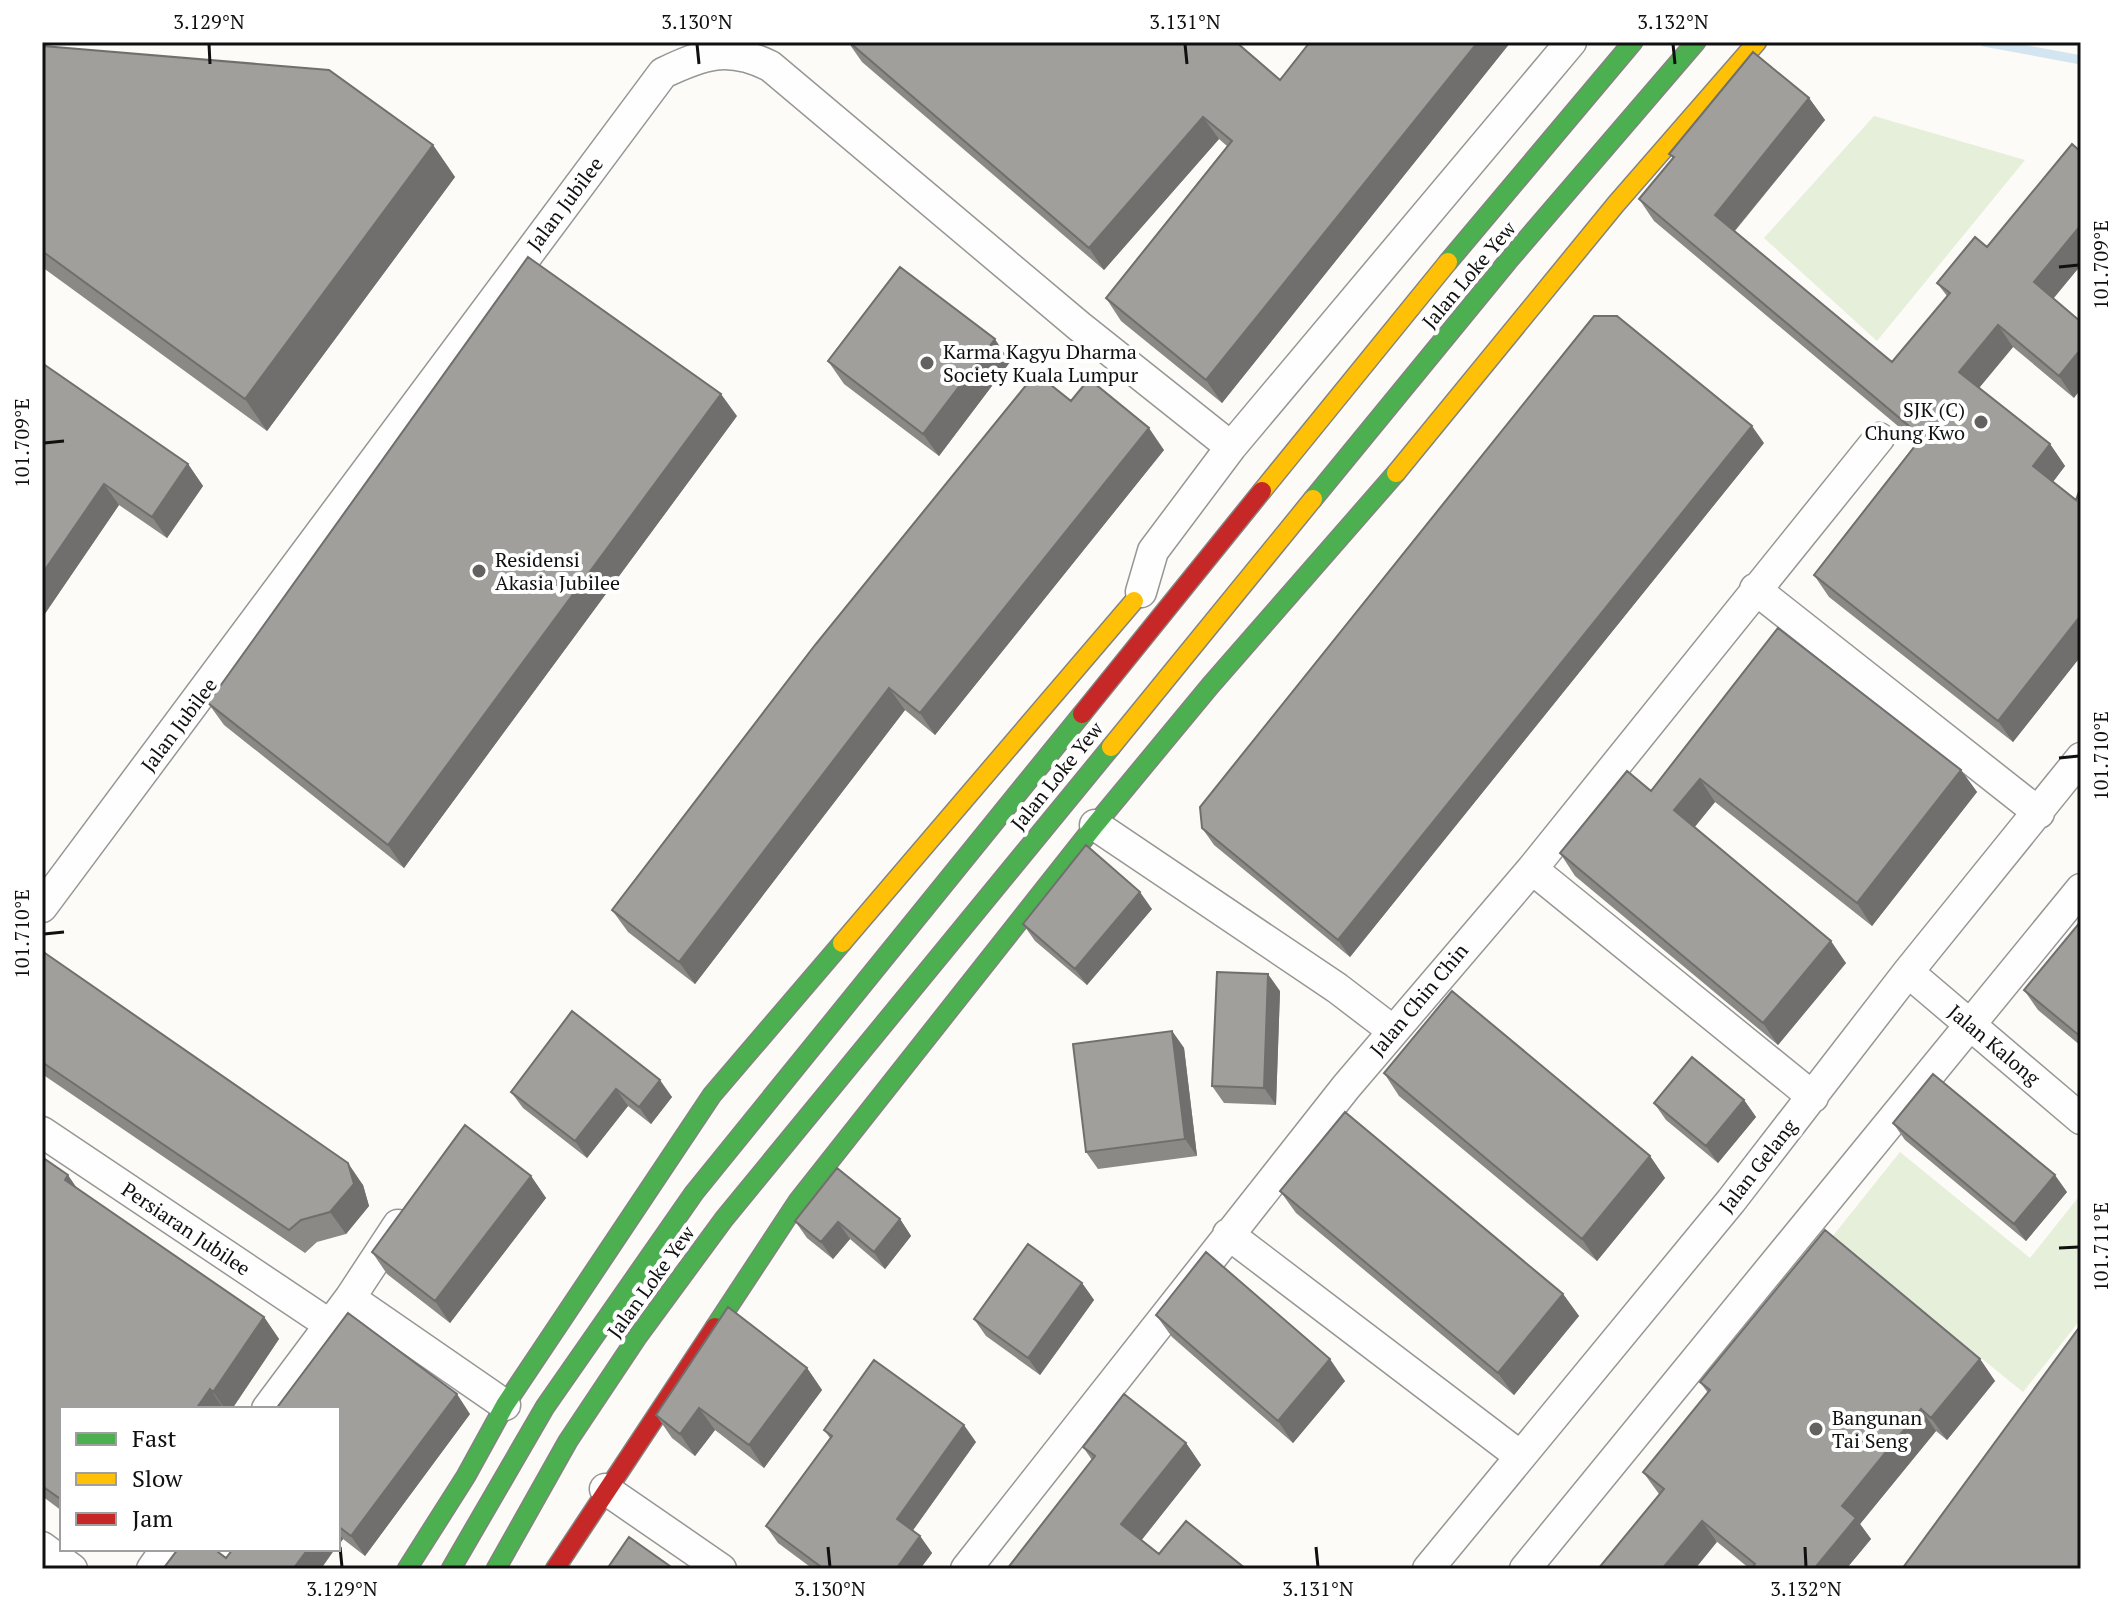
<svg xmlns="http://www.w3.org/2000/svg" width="2123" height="1611" viewBox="0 0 2123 1611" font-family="'PT Serif',serif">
	<rect width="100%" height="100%" fill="#fcfbf7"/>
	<path fill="#e5efda" d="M1874 116 2025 160 1877 341 1764 238Z
		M1900 1152 2030 1258 2081 1194V1319L2023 1392 1832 1237Z"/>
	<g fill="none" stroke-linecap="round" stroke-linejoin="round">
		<path stroke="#d2e5f1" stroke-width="9" d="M1984 42 2081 60"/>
		<g stroke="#969694" stroke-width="33">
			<path id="street" d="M1755 589 2039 813
				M1141 592 1153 551 1231 447 1571 42
				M1095 825 1337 988 1392 1030
				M1532 869 1813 1097
				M42 907 663 73C703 54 728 45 770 66L1079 326 1231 447
				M1908 972 2081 1119
				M42 1132 330 1325
				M1228 1234 1520 1456
				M350 1298 505 1405
				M267 1409 350 1298 398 1225
				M605 1489 721 1569
				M42 1547 72 1569
				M152 1569 166 1549
				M966 1569 1346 1087 1532 869 1879 438
				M1428 1569 1731 1201 1908 972 2081 758
				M1525 1569 2081 889"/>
		</g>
		<g stroke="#848381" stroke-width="21">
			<path id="fast" d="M1448 262 1633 42
				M1313 499 1508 261 1696 42
				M715 1327 798 1201 1095 825 1210 686 1396 473
				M407 1569 466 1476 505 1405 712 1095 842 943
				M451 1569 545 1407 694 1193 1082 714
				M496 1569 568 1441 638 1336 724 1219 1111 747"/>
		</g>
		<g stroke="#848381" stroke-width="21">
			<path id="slow" d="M1396 473 1616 204 1757 42
				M1262 491 1448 262
				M1111 747 1313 499
				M842 943 1134 601"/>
		</g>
		<g stroke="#848381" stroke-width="21">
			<path id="jam" d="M1082 714 1262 491
				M555 1569 715 1327"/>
		</g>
		<use href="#street" stroke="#fffefe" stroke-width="30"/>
		<use href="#fast" stroke="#4caf50" stroke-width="18"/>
		<use href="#slow" stroke="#ffc107" stroke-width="18"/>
		<use href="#jam" stroke="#c62828" stroke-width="18"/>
	</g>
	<path fill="#8a8986" d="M848 42 1280 80 1510 43 1222 403 1121 321 1106 298 1227 146 1219 139 1104 270 862 62Z
		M42 47 433 145 455 177 267 431 42 267Z
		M1809 98 1825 120 1735 231 1892 362 1947 296 1937 283 1987 247 2081 152V265L2053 298 2074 398 2013 347 1979 388 2050 444 2065 466 2053 482 2076 500 2081 486V656L2013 742 1829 597 1814 575 1917 442 1654 221 1639 199 1673 158 1669 154Z
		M828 361 1010 362 939 456 844 384Z
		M42 363 188 464 203 486 167 538 119 505 42 618Z
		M1071 401 1164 450 935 735 905 710 695 984 628 932 612 910Z
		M737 416 404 868 224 725 208 703Z
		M1764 443 1350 957 1214 845 1202 828Z
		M1778 628 1961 770 1977 792 1872 926 1715 802 1694 827 1846 963 1778 1045 1575 876 1560 853 1651 791Z
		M1152 909 1087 985 1035 941 1023 924Z
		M2081 921V1046L2038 1010 2024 990Z
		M42 951 363 1185 369 1206 346 1234 317 1242 305 1253 42 1074Z
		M1280 991 1276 1105 1224 1103 1212 1086Z
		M572 1011 672 1097 651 1124 628 1106 587 1158 523 1108 511 1092Z
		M1172 1031 1184 1048 1197 1156 1098 1169 1086 1152Z
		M1384 1073 1650 1156 1665 1178 1597 1261 1399 1096Z
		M1744 1100 1756 1117 1718 1163 1666 1120 1654 1103Z
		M1893 1123 2067 1192 2026 1241 1905 1140Z
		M42 1157 77 1189 264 1317 279 1339 232 1409H62V1511L42 1496Z
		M531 1176 546 1198 450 1323 387 1274 372 1252Z
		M1280 1191 1563 1294 1579 1316 1514 1395 1296 1213Z
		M900 1219 911 1236 885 1269 850 1239 833 1259 807 1238 795 1221Z
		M1082 1283 1094 1300 1040 1375 986 1336 974 1319Z
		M1156 1315 1345 1381 1293 1443 1172 1337Z
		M1980 1359 1995 1381 1947 1440 1936 1431 1860 1524 1871 1539 1846 1569H1750L1659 1494 1643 1472 1708 1393 1700 1382Z
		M807 1368 822 1390 764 1468 715 1430 695 1456 672 1438 656 1415Z
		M338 1409 470 1414 365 1556 343 1539 338 1546Z
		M824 1430 976 1442 912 1531 920 1536 932 1553 920 1569H813L778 1543 766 1526 830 1438Z
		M1186 1443 1201 1465 1141 1540 1159 1554 1007 1569 1092 1460 1083 1447Z"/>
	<path fill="#706f6d" d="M1478 42H1510V43L1222 403 1206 380Z
		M1809 98 1825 120 1730 236 1715 215Z
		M1203 117 1219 139 1104 270 1089 248Z
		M433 145 455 177 267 431 245 399Z
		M2081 225V265L2049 304 2034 282Z
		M1998 325 2013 347 1974 394 1959 372Z
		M995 339 1010 362 939 456 923 434Z
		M2081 349V389L2074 398 2059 376Z
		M721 394 737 416 404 868 388 845Z
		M1752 426 1764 443 1350 957 1338 940Z
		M1149 428 1164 450 935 735 920 713Z
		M2050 444 2065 466 2048 488 2033 466Z
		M188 464 203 486 167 538 152 517Z
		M104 484 119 505 42 618V574Z
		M2081 615V656L2013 742 1998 721Z
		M889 688 905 710 695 984 679 962Z
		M1961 770 1977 792 1872 926 1857 903Z
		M1700 779 1715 802 1690 833 1674 810Z
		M1140 892 1152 909 1087 985 1075 969Z
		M1831 941 1846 963 1778 1045 1763 1023Z
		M1268 974 1280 991 1276 1105 1264 1088Z
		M1172 1031 1184 1048 1197 1156 1185 1139Z
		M660 1080 672 1097 651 1124 639 1107Z
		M616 1089 628 1106 587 1158 575 1141Z
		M1744 1100 1756 1117 1718 1163 1706 1146Z
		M1650 1156 1665 1178 1597 1261 1582 1239Z
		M348 1163 363 1185 369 1206 346 1234 330 1212Z
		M68 1175 83 1197 65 1180Z
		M2055 1175 2067 1192 2026 1241 2014 1224Z
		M531 1176 546 1198 450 1323 435 1301Z
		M900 1219 911 1236 885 1269 874 1252Z
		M838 1222 850 1239 833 1259 821 1242Z
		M1082 1283 1094 1300 1040 1375 1028 1358Z
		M1563 1294 1579 1316 1514 1395 1498 1373Z
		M264 1317 279 1339 232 1409H225L213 1392Z
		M1330 1359 1345 1381 1293 1443 1278 1421Z
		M1980 1359 1995 1381 1947 1440 1931 1418Z
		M807 1368 822 1390 764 1468 749 1445Z
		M210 1389 224 1409H196Z
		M457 1394 470 1414 365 1556 351 1536Z
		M699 1408 715 1430 695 1456 680 1434Z
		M1921 1409 1936 1431 1860 1524 1871 1539 1846 1569H1814L1842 1506Z
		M964 1425 976 1442 909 1536 897 1519Z
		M1186 1443 1201 1465 1137 1546 1121 1524Z
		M1702 1521 1717 1542 1695 1569H1662Z
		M338 1532 343 1539 338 1546Z
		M920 1536 932 1553 920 1569H896Z
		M308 1549H335L321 1569H293Z"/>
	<path fill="#a09f9c" stroke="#706f6d" stroke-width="2" d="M849 42H1236L1280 80 1310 42H1478L1206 380 1106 298 1232 141 1203 117 1089 248Z
		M43 46 329 70 433 145 245 399 42 251Z
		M1753 52 1809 98 1715 215 1892 362 1950 293 1937 283 1975 237 1987 247 2072 144 2081 152V225L2034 282 2081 322V349L2059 376 1998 325 1959 372 2050 444 2033 466 2076 500 2081 486V615L1998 721 1814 575 1922 437 1639 199 1674 157 1669 154Z
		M528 257 721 394 388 845 208 703Z
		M900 267 995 339 923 434 828 361Z
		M1594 316H1617L1752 426 1338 940 1202 828 1200 807Z
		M42 363 188 464 152 517 104 484 42 574Z
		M1036 373 1071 401 1089 379 1149 428 920 713 889 688 679 962 612 910 815 645Z
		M1778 628 1961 770 1857 903 1700 779 1674 810 1831 941 1763 1023 1560 853 1627 771 1651 791Z
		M1086 845 1140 892 1075 969 1023 924Z
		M2081 921V1037L2024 990Z
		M42 951 348 1163 354 1184 330 1212 301 1220 289 1230 42 1062Z
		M1217 972 1268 974 1264 1088 1212 1086Z
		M1452 991 1650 1156 1582 1239 1384 1073Z
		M572 1011 660 1080 639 1107 616 1089 575 1141 511 1092Z
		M1172 1031 1185 1139 1086 1152 1073 1044Z
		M1692 1057 1744 1100 1706 1146 1654 1103Z
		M1933 1074 2055 1175 2014 1224 1893 1123Z
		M1345 1112 1563 1294 1498 1373 1280 1191Z
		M465 1125 531 1176 435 1301 372 1252Z
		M42 1157 68 1175 65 1180 264 1317 213 1392 210 1389 196 1409H62V1500L42 1486Z
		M837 1168 900 1219 874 1252 838 1222 821 1242 795 1221Z
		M1825 1230 1980 1359 1931 1418 1921 1409 1842 1506 1856 1518 1814 1569H1751L1755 1564 1702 1521 1662 1569H1598L1664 1489 1643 1472 1710 1390 1700 1382Z
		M1028 1244 1082 1283 1028 1358 974 1319Z
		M1206 1252 1330 1359 1278 1421 1156 1315Z
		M728 1307 807 1368 749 1445 699 1408 680 1434 656 1415Z
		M348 1313 457 1394 351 1536 338 1526V1409H276Z
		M2081 1325V1569H1902Z
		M874 1360 964 1425 897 1519 920 1536 896 1569H824L766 1526 832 1436 824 1430Z
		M1124 1394 1186 1443 1121 1524 1159 1554 1186 1521 1246 1569H1007L1095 1456 1083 1447Z
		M629 1537 674 1569H607Z
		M178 1549H214L226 1558 233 1549H308L293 1569H163Z"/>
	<path fill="none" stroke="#101010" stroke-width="3" d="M209 44 210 64M697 44 699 64M1185 44 1187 64M1673 44 1675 64M2059 267 2079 265M44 443 64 441M2059 758 2079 756M44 934 64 932M2059 1248 2079 1247M340 1547 342 1567M828 1547 830 1567M1316 1547 1318 1567M1805 1547 1806 1567"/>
	<g fill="#636261" stroke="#fff" stroke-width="3">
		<circle cx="927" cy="363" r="8"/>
		<circle cx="1981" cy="422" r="8"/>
		<circle cx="479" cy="571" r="8"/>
		<circle cx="1816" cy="1429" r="8"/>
	</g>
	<g text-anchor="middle" stroke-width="8" stroke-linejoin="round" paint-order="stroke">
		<g font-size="20" fill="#101010" stroke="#fff">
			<text transform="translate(565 204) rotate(-53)" y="7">Jalan Jubilee</text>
			<text transform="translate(1469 275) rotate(-50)" y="7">Jalan Loke Yew</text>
			<text transform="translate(179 725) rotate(-53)" y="7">Jalan Jubilee</text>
			<text transform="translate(1057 776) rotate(-51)" y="7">Jalan Loke Yew</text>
			<text transform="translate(1419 1000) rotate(-50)" y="7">Jalan Chin Chin</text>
			<text transform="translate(1994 1045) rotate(40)" y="7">Jalan Kalong</text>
			<text transform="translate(1758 1166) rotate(-52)" y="7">Jalan Gelang</text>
			<text transform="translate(186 1229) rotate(34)" y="7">Persiaran Jubilee</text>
			<text transform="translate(651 1282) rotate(-54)" y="7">Jalan Loke Yew</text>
		</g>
		<g font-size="20" fill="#101010" stroke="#fff" text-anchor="start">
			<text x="943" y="359">Karma Kagyu Dharma<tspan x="943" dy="23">Society Kuala Lumpur</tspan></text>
			<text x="1965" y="417" text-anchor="end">SJK (C)<tspan x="1965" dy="23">Chung Kwo</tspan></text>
			<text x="495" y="567">Residensi<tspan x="495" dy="23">Akasia Jubilee</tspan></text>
			<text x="1832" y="1425">Bangunan<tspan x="1832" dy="23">Tai Seng</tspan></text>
		</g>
	</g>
	<rect width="2123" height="1611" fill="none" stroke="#ffffff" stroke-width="88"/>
	<rect x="60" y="1407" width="280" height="144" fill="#ffffff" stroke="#9f9f9f" stroke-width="2"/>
	<rect x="76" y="1433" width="40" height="12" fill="#4caf50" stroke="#9f9f9f" stroke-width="2"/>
	<text x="132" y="1447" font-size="24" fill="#101010">Fast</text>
	<rect x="76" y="1473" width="40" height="12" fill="#ffc107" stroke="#9f9f9f" stroke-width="2"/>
	<text x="132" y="1487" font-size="24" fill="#101010">Slow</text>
	<rect x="76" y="1513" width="40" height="12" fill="#c62828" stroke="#9f9f9f" stroke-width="2"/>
	<text x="132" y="1527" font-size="24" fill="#101010">Jam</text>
	<rect x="44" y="44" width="2035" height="1523" fill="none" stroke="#101010" stroke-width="3"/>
	<g font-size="20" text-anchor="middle" fill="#101010">
		<text x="209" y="29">3.129°N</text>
		<text x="697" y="29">3.130°N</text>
		<text x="1185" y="29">3.131°N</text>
		<text x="1673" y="29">3.132°N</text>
		<text transform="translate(2101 265) rotate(-90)" y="7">101.709°E</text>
		<text transform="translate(22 443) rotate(-90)" y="7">101.709°E</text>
		<text transform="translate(2101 756) rotate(-90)" y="7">101.710°E</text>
		<text transform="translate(22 934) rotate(-90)" y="7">101.710°E</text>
		<text transform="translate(2101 1247) rotate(-90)" y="7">101.711°E</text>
		<text x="342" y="1596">3.129°N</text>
		<text x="830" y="1596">3.130°N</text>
		<text x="1318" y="1596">3.131°N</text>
		<text x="1806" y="1596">3.132°N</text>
	</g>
</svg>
